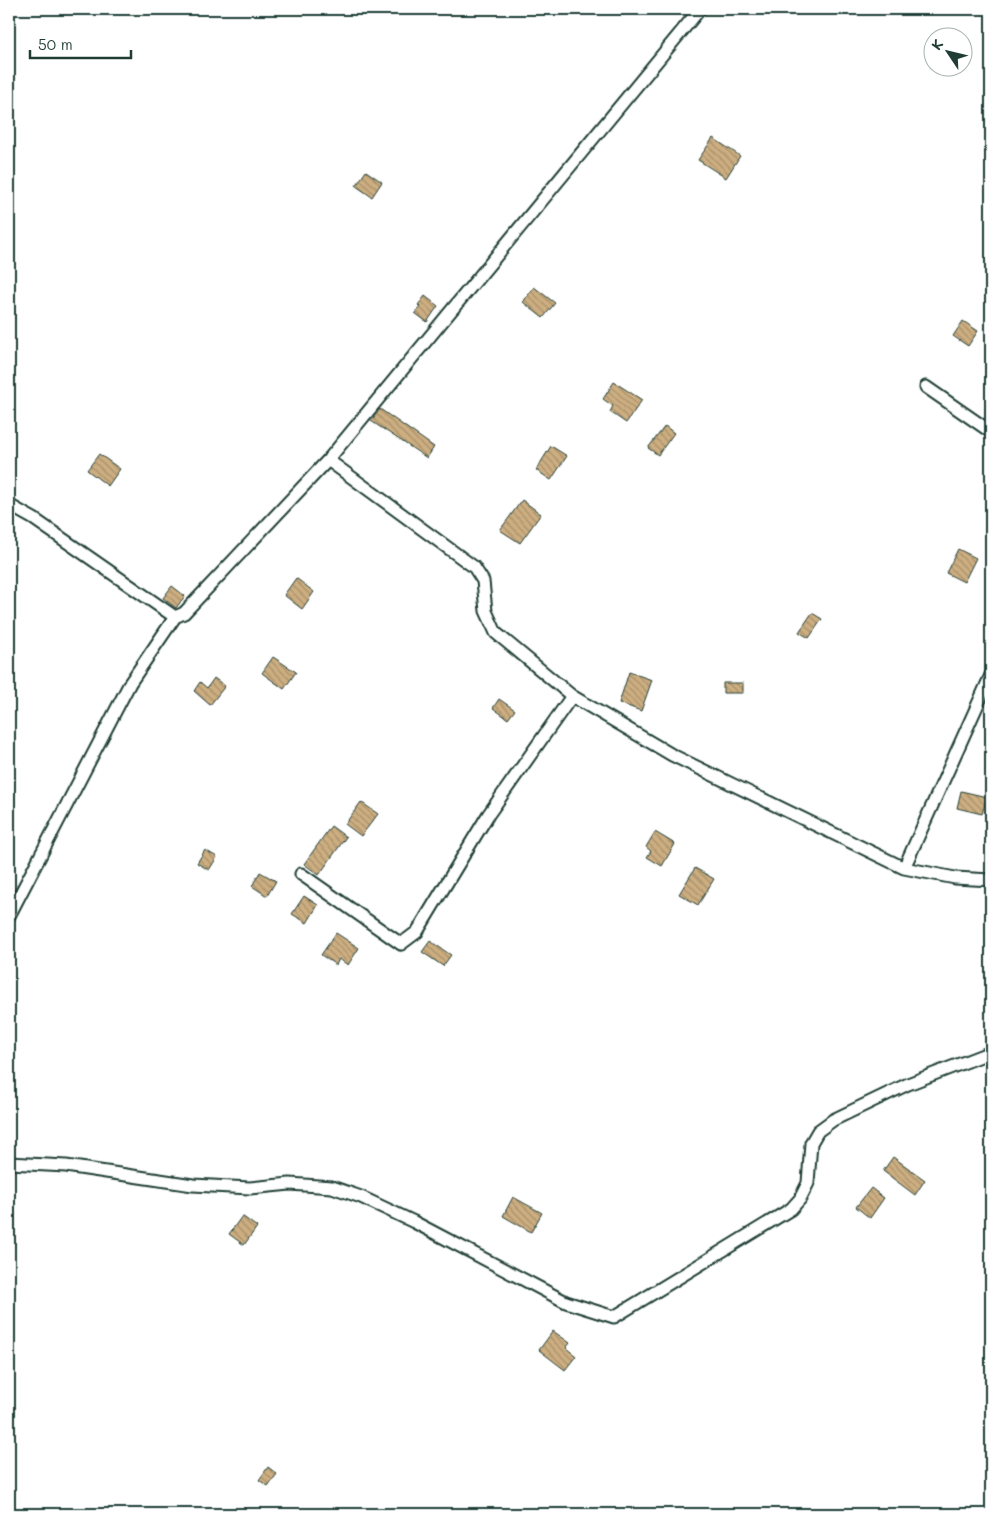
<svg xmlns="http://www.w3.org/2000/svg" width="1000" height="1523" viewBox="0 0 1000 1523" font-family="Mali,sans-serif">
	<defs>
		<pattern id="building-back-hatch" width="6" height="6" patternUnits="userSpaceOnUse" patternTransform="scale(1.25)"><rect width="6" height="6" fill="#cdae81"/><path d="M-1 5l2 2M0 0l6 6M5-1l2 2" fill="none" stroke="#a68f6a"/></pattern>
	</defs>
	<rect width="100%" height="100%" fill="#fff"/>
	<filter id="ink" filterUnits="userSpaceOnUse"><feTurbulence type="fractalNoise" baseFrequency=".02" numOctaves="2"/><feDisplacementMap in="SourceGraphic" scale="10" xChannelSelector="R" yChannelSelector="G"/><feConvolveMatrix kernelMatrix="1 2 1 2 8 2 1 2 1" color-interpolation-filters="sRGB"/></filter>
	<g filter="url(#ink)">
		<path fill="url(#building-back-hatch)" stroke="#1f3d34" d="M713 138 740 156 726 178 698 160Z
			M366 171 382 182 372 197 356 186Z
			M534 287 555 303 543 318 523 302Z
			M425 296 438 306 427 322 415 313 420 307 418 305Z
			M963 321 978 331 968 346 953 336Z
			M614 382 642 400 626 423 610 412 613 406 603 399Z
			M380 409 434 447 427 458 371 421Z
			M665 426 674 433 658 455 648 448Z
			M551 446 567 456 551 480 536 470Z
			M99 454 120 469 108 486 87 470Z
			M522 500 541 514 520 543 500 530Z
			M958 549 976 558 964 582 946 573Z
			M296 578 314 592 302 609 284 595Z
			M172 586 185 596 176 608 163 598Z
			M812 613 822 619 809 638 799 632Z
			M273 657 296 672 284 689 262 673Z
			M629 672 652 680 641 711 619 703Z
			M214 678 225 686 210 705 194 691 200 682 207 688Z
			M723 683H743V693H723Z
			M499 699 515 710 508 719 493 708Z
			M961 791 987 797 982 814 957 808Z
			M361 802 378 814 361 836 345 824Z
			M331 826 346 837 319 875 304 864Z
			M655 832 675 844 662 866 647 857 651 851 646 847Z
			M205 850 217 857 209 870 197 863Z
			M695 868 714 879 698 905 679 894Z
			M260 872 276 881 267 896 252 886Z
			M304 896 318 905 307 923 292 914Z
			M336 933 359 948 348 965 339 959 336 965 321 955Z
			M430 941 451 955 443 966 422 952Z
			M893 1157 925 1180 915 1195 883 1171Z
			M871 1188 884 1198 870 1218 856 1207Z
			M513 1197 542 1213 531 1232 503 1216Z
			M242 1216 257 1227 244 1245 229 1234Z
			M553 1331 570 1343 566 1348 576 1356 565 1370 539 1350Z
			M268 1467 277 1474 268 1486 259 1480Z"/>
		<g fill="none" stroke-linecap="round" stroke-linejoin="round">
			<g stroke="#1f3d34" stroke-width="15">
				<path id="street" d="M926 387 991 432
					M328 460 474 567 483 581 486 611 496 633 572 696 672 755 904 868 955 878 991 880
					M9 505 34 519 175 617
					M904 868 991 675
					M301 874 401 944 417 932 488 815 572 696
					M9 916 130 683 175 617 184 613 328 460 700 9
					M9 1163 66 1166 193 1185 250 1188 290 1184 332 1187 361 1197 414 1222 566 1302 614 1317 791 1209 800 1199 808 1183 811 1143 818 1131 833 1120 908 1084 991 1052"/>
			</g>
			<use href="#street" stroke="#fff" stroke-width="11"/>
		</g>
	</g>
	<rect width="1000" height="1523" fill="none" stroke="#fff" stroke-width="30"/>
	<rect x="15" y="15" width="970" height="1493" fill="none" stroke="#1f3d34" stroke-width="2" filter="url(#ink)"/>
	<g transform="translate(948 52) rotate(305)"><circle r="24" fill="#ffffff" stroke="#a5b1ae"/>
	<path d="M0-4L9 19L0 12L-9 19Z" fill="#1f3d34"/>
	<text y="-8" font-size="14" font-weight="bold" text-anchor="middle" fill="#1f3d34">K</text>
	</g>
	<path d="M30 50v8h101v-8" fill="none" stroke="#1f3d34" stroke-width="2.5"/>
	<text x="38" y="50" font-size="15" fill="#1f3d34" stroke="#ffffff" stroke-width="4" paint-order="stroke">50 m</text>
</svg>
